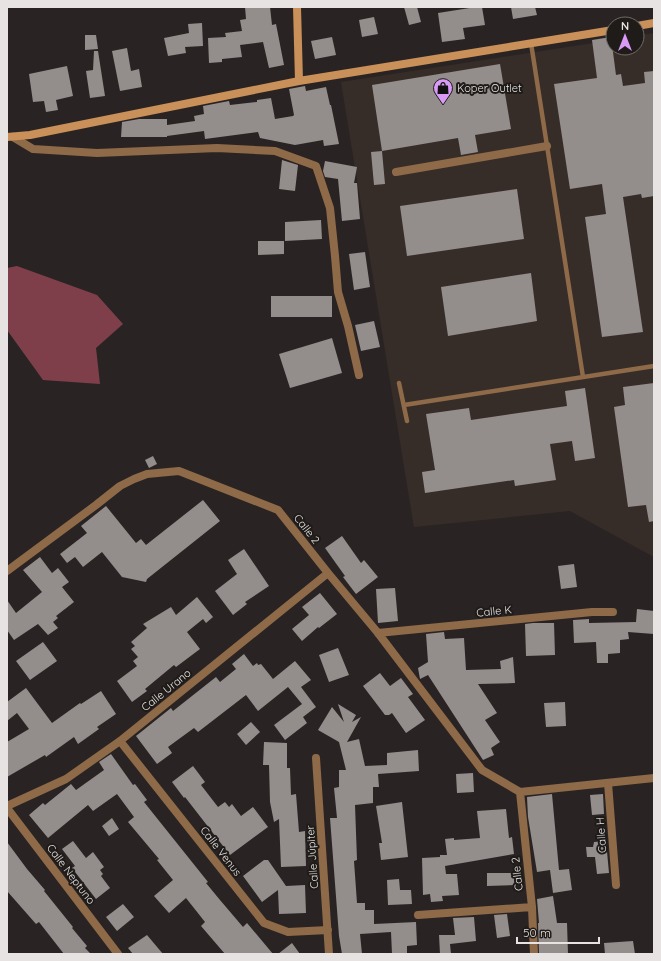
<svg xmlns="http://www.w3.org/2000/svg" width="661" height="961" viewBox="0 0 661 961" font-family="Quicksand,sans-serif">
	<rect width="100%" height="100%" fill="#292423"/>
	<path fill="#372d28" d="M654 33V557L570 511 414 527 341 82 613 40V48H637V36Z"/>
	<path fill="#7e3f4b" d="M17 266 97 295 123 324 96 348 100 384 43 380 7 330V268Z"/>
	<path fill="#938d8c" d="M245 7H270L272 25 276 24 284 65 269 68 263 42 240 45 242 57 222 59V62L209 63 208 38 226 37 225 33 242 31 240 20 246 19Z
		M404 7H417L421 22 409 25Z
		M476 7H482L485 25 463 28 465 39 442 42 438 13Z
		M511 7H535L537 15 513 19Z
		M374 17 378 34 362 37 359 20Z
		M202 23 203 46 185 47 186 53 168 56 164 38 189 33 188 24Z
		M85 35H96L98 49 85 50Z
		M332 37 336 55 315 59 311 41Z
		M611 37 616 75 621 74 623 86 645 83 644 72 654 71V196L642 198 641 194 623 197 643 332 602 337 585 217 606 214 602 184 570 189 554 84 597 78 592 40Z
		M127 48 131 71 139 69 142 87 120 91 112 51Z
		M94 51H98L105 96 90 98 86 71 93 70Z
		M500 64 511 129 475 135 478 152 461 155 458 138 382 151 372 85Z
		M67 66 73 96 56 100 58 110 46 112 44 101 33 102 29 74Z
		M305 86 306 91 326 87 330 105H331L339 144 324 146 323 140 295 145 260 138 258 132 205 139 204 131 167 136V137H121L122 122 139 119H167V125L195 121 194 116 204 114 203 106 229 101 230 105 257 102V100L271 98 275 119 293 116 294 115 289 89Z
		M382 151 385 184 374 185 371 152Z
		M282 160 298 165 295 191 279 189Z
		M325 161 357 167 354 183H357L360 219 342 221 338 179 325 177 323 171Z
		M517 189 524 239 407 256 400 206Z
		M321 220 322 239 285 241V222Z
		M258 241H284V254L258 255Z
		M365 252 370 287 354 290 349 254Z
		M531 273 537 321 448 336 441 287Z
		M271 296H332V317H271Z
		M374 321 380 347 361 351 355 325Z
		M332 338 342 373 290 388 279 354Z
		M654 383V521L649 522 646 505 628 507 614 407 625 405 623 387Z
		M585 388 595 458 575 461 572 441 550 444 556 480 515 486 514 480 425 493 422 472 435 470 426 414 469 408 471 420 567 406 565 391Z
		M153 456 157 464 149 468 145 460Z
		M203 500 220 521 147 579 146 582 122 577 102 552 83 567 75 557 67 563 60 554 87 533 81 526 106 506 136 543 141 539 146 545Z
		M342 536 361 563 364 560 378 577 356 594 343 577 345 576 325 548Z
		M244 549 269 586 245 602 247 604 233 615 215 591 237 574 228 560Z
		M40 557 52 573 58 568 69 582 62 587 74 602 56 616 58 618 53 622 58 628 48 635 38 624 14 640 7 630V600L16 613 42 592 23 570Z
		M574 564 577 587 561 589 558 566Z
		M395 588 398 621 378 623 376 589Z
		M320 593 337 614 319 628 318 627 302 641 292 629 309 615 302 607Z
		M197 597 213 617 206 623 203 619 187 632 200 649 176 667 174 665 145 689 147 691 132 702 117 681 137 666 133 661 138 657 131 649 135 646 131 642 147 628 143 624 171 607 176 615Z
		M637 609 654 611V634L628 632 629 639 620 640V653L608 654V663H597L596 642 574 643 573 620 589 619V623L636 622Z
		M533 623H554L555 655 526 656 525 624Z
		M444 632 445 639 464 638 466 670 501 669 500 661 513 657 515 683 478 684 497 713 485 720 500 742 491 748 494 755 483 760 428 675 420 679 418 668 428 662 426 634Z
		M43 642 57 661 30 680 16 661Z
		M338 648 349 675 329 682 319 655Z
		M244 654 253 666 257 663 258 665 261 664 273 679 295 661 311 680 301 687 316 707 303 717 307 723 285 740 274 725 302 704 288 687 258 711 246 695 198 732 194 728 168 747 172 753 157 764 136 736 171 708 173 711 216 677 220 682 236 669 232 664Z
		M380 673 390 686 401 678 413 694 408 697 425 720 406 733 392 713 389 715H385L363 686Z
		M26 688 52 723 80 703 81 704 101 691 116 714 97 727 99 729 78 744 74 737 46 757 45 755 7 777V742L29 729 17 713 7 721V702Z
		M565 702 566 726 546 727 544 703Z
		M338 704 356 715 352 722 361 717 347 742 359 739 365 766 387 765V753L418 750 419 771 378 774 379 787H373V803L355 805 357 860 354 861 357 903H365V910H374V924L416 922 417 945 407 946V954H392L391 932 360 934 362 954H342L339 936 330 818H337L334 788 339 787V770H346L339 742 318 730 332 707 344 722Z
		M251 722 260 732 246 745 237 734Z
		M264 742 287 743V768H290L291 795 296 794 299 832 305 831 306 866 281 867 279 819 274 822 270 802 269 765H263Z
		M111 754 133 785 135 784 147 800 144 802 208 882 206 883 220 900 243 927 247 923 273 954H225L201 926 205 922 186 898 169 913 154 896 173 880 157 860 159 859 128 822 134 817 117 794 93 811 88 805 48 838 29 815 43 803 45 805 71 784 76 790 104 770 99 762Z
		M193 766 205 782 201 785 218 807 225 802 229 807 232 804 241 816 253 807 268 827 230 855 185 797 184 798 172 782Z
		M473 773 474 792 457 793 456 774Z
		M552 794 559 870 569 869 572 890 553 893 550 870 537 872 528 817 527 797Z
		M603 794 604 814 592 815 590 795Z
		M402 802 408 857 381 860 379 843H382L376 806Z
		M506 809 509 838 512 837 514 854 445 866 446 874H457L459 895 442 896 443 901 431 902 430 894 423 895 422 858 440 857V855H447L445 839 454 838V840L480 838 477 811Z
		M112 818 119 829 109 836 102 826Z
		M73 841 86 858 93 852 104 867 100 870 103 874 101 876 110 888 96 899 72 868 75 866 62 849Z
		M606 841 609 873 597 874 595 857H587L586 847H593L594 842Z
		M7 842 27 869 45 890 44 891 73 927 72 928 87 946 85 948 91 954H64L39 922 36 924 7 891Z
		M264 860H268L286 886 305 885 306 913 279 914 278 890 262 902 243 876Z
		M487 873H517V885L487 886Z
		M399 879 400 890H411L412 904 388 905 387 880Z
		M553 896 557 923H567L568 954H539L538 923H539L537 899Z
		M123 904 134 917 117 931 106 917Z
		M507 914 510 936 497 938 494 915Z
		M474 917 476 941 450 944 451 954H440L439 935H455L453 918Z
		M147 935 163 954H133L128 948Z
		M633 941 635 954H605L604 943Z
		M292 943 300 954H278Z"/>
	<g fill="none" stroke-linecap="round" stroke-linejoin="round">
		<path stroke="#8e6a48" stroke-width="4.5" d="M531 43 583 377
			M399 383 407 421
			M404 405 654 366"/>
		<path stroke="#8e6a48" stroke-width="8" d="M13 137 33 149 97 153 217 148 275 151 316 166 330 208 335 256 338 292 348 326 359 375
			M396 172 547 146
			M7 571 96 505 120 486 134 479 147 474 179 471 278 510 328 573 378 633 482 770 520 792 654 778
			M378 633 592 612H613
			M120 741 264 923 288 932 328 930
			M316 758 329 954
			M608 783 616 885
			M520 792 532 907 534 954
			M7 806 66 779 120 741 328 573
			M7 808 118 954
			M418 915 532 907"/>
		<path stroke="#ca9059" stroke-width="8" d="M297 7 299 81
			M637 26 654 23
			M7 137 30 135 299 81 613 30"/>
	</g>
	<defs>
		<g id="shop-pin" transform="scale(1)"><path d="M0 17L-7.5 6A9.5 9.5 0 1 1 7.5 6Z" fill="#d99af7" stroke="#1f1b19"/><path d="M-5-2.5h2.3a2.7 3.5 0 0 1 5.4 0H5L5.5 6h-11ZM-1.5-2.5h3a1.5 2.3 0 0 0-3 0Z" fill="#111"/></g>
	</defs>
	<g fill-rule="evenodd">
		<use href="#shop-pin" x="443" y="88"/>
	</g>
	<g text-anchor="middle" stroke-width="4" stroke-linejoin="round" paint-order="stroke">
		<g font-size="11" fill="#e6e3e2" stroke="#1f1b19" text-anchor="start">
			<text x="457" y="92">Koper Outlet</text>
		</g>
		<g font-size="11" fill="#e6e3e2" stroke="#1f1b19">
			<text transform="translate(307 529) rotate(52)" y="4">Calle 2</text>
			<text transform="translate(494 611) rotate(-6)" y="4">Calle K</text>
			<text transform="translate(166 690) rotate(-39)" y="4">Calle Urano</text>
			<text transform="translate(601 835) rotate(-94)" y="4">Calle H</text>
			<text transform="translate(221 851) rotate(52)" y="4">Calle Venus</text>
			<text transform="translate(312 857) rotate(-94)" y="4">Calle Júpiter</text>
			<text transform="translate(71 874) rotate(53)" y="4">Calle Neptuno</text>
			<text transform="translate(517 874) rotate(-96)" y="4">Calle 2</text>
		</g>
	</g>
	<rect width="661" height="961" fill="none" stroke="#e6e3e2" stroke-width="16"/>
	<g transform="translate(625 36)"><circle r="19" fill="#1f1b19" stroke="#6f6b69"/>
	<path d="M0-3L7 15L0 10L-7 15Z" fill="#d99af7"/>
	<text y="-6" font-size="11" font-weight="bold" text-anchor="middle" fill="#e6e3e2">N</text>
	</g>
	<path d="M517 937v6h82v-6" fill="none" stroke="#e6e3e2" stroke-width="2"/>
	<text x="523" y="937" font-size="12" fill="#e6e3e2" stroke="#1f1b19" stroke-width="3" paint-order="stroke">50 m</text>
</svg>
